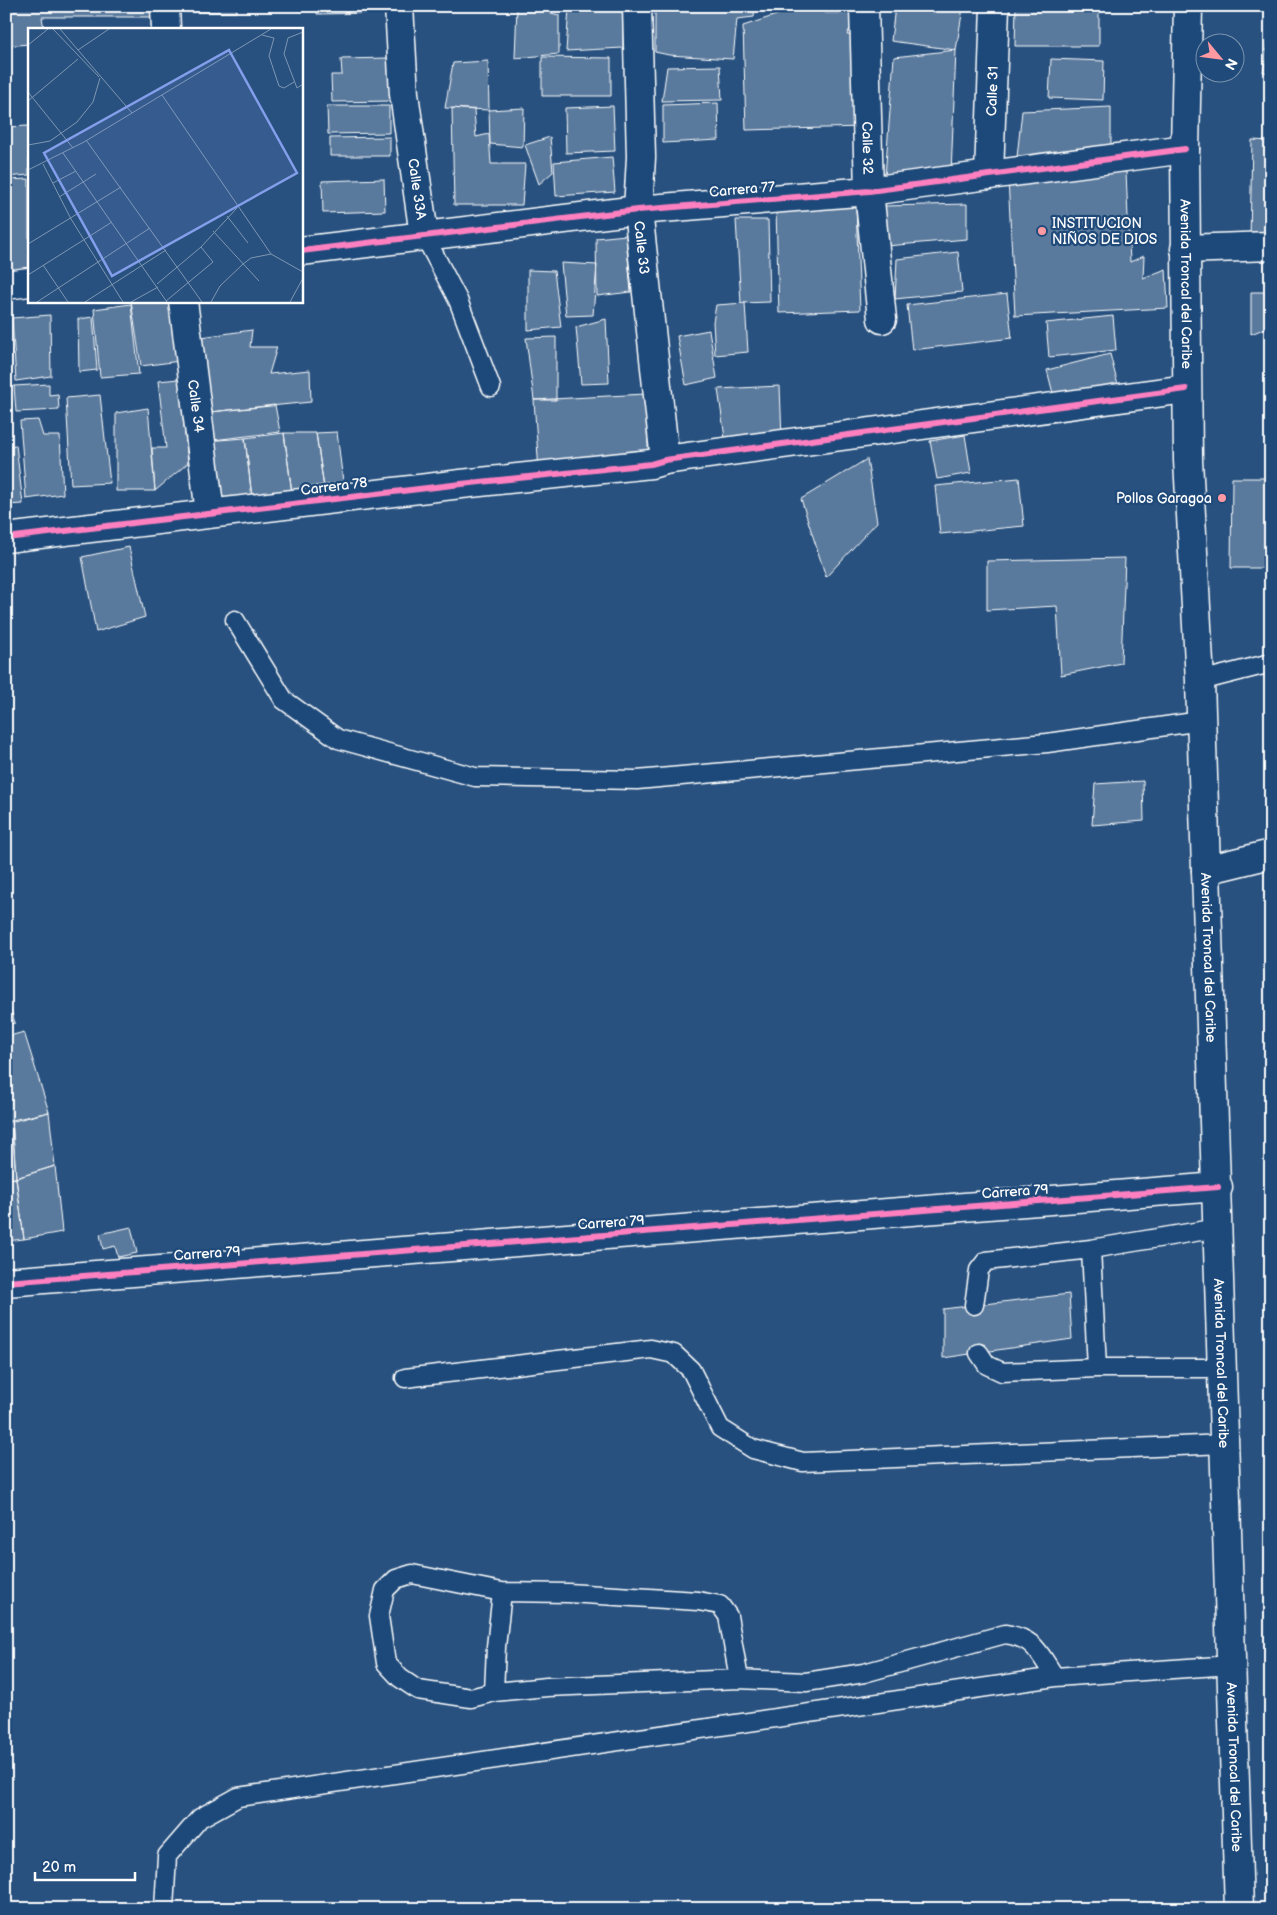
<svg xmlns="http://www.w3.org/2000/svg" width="1277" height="1915" viewBox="0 0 1277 1915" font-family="'Balsamiq Sans',sans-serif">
	<rect width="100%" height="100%" fill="#28517f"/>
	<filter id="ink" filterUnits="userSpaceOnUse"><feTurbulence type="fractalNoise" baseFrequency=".02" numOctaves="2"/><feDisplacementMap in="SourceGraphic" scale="10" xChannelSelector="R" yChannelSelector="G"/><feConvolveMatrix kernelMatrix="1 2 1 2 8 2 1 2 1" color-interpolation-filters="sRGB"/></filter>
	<g filter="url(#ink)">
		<path fill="#5a7a9d" stroke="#fff" d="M6 6H153L154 17H42L44 29H29V44L6 46Z
			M184 6H237L236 12H184Z
			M317 6H381V13L317 14Z
			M517 6H539V10L559 15V54L515 58Z
			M623 6V48L566 51 569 7H545Z
			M655 6H755L754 17 737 19 733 59 669 55 655 52Z
			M804 6H825V13H857L847 35H863L865 127 746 130 743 26Z
			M895 6H947L963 8 956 50 891 41Z
			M1016 6H1099V46H1015Z
			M1271 21V73L1263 72Z
			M956 50 951 174 885 177 894 57Z
			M542 57 611 58V96H542Z
			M389 58 390 101 332 102 331 75H342L341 59Z
			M1051 59 1104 61 1103 100 1049 98Z
			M488 61 489 110 445 108 453 63Z
			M720 66 722 100 662 101 667 67Z
			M718 103 719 140 663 143V105Z
			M327 106H389V133L328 134Z
			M613 106 615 151 566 153 565 108Z
			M1111 107V156L1017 157 1022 111Z
			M452 108 474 110 476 137 489 134 491 164H525L522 205H454Z
			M524 108 523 147 490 144 489 110Z
			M29 126V175L6 177V127Z
			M390 137V156H330V138Z
			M550 137 553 172 539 184 525 145Z
			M1252 140 1271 141V239H1250Z
			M612 157 615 192 556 196 554 162Z
			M1126 172 1130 262 1144 256 1143 278 1166 269 1168 308 1015 316 1008 178Z
			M29 179V272L6 273V180Z
			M384 179 385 211 323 213 322 181Z
			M967 204V239L886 246 885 206Z
			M856 207 860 310 779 313 776 210Z
			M736 220H768L770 302 741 303Z
			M626 235 631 292 597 296 596 238Z
			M958 252 962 292 895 299 897 259Z
			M561 263 597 265 593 315 566 316Z
			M528 270 554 271 561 327 528 330Z
			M1251 292H1271V326L1251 334Z
			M1007 294 1012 338 912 350 907 305Z
			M131 301H172L180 361 141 366Z
			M745 303 748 352 715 355 713 322 716 305Z
			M131 304 139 374 100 377 94 309Z
			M50 315 51 376 16 381 12 318Z
			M1113 316 1116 350 1049 357 1046 323Z
			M93 317 97 370 79 372 78 319Z
			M606 319 609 383 581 384 576 327Z
			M252 330 250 347H277L269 374 310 370 311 402 210 412 201 337Z
			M709 330 717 378 686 385 677 336Z
			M556 337V400H534L526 338Z
			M1110 354 1120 393 1056 405 1047 370Z
			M179 379 188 463 155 491 152 448H166L158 381Z
			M49 384V395L58 394 59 410 16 412 14 386Z
			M780 386 782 439 726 445 718 389Z
			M645 394 649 461 539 471 534 400Z
			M100 395 110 483 71 485 66 398Z
			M275 405 280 432 205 441 210 412Z
			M148 408 155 491H116V413Z
			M38 420 43 436H60L63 494 26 499 20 421Z
			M337 432 343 482 324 488 316 433Z
			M284 433 292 493 252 498 245 438Z
			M284 433H316L324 488 292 493Z
			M965 435 971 473 937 479 930 441Z
			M245 438 252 498 214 503 205 441Z
			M16 445 23 504 6 505V446Z
			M867 459 877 522 826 577 801 499Z
			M1019 478 1024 526 940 534 935 486Z
			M1232 478H1271L1270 568H1231Z
			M129 547 145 617 96 632 82 557Z
			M1125 558 1121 663 1061 675 1057 606 987 610V561Z
			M1143 781 1144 821 1092 825 1095 784Z
			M6 994 15 1023 6 1025Z
			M24 1032 49 1112 6 1123V1037Z
			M49 1112 55 1166 16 1178 12 1120Z
			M12 1120 16 1178 6 1179V1121Z
			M55 1166 62 1232 24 1239 16 1178Z
			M16 1178 24 1239 6 1241V1179Z
			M131 1227 137 1253 118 1257 115 1246 103 1249 100 1234Z
			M1069 1294 1072 1339 943 1358V1309Z"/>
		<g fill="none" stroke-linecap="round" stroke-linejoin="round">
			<g stroke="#fff" stroke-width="21">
				<path id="service" d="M424 235 458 300 491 387
					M235 620 284 700 338 739 475 777 637 780 1047 743 1201 721
					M1200 681 1271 663
					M1219 1228 1091 1249 1097 1368H1223
					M974 1305 979 1270 986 1261 1091 1249
					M979 1353 987 1365 1002 1372 1097 1368
					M405 1378 651 1349 674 1354 691 1370 720 1428 753 1449 803 1462 1225 1444
					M502 1592 496 1647 494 1692 471 1698 418 1690 400 1678 386 1663 379 1616 385 1590 396 1579 412 1574 502 1592 568 1593 698 1601 720 1605 728 1616 739 1679 806 1682 864 1673 1005 1634C1036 1638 1039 1654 1055 1677
					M494 1692 547 1687 739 1679
					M164 1909 167 1856 200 1818 238 1797 1055 1677 1232 1665"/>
			</g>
			<g stroke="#fff" stroke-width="31">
				<g id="minor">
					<path d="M165 6 166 29"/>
					<path id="s1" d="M399 6 404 94 424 235"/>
					<path id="s2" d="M637 6 641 157 638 210 665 460"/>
					<path id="s3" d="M864 6 869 191 882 319"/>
					<path id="s4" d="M989 175 995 6"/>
					<path d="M1185 249 1271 246"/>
					<path d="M301 251 638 210 869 191 1185 149"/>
					<path d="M6 285 29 282"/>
					<path id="s5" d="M183 301 210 513"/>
					<path d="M6 538 461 484 651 464 665 460 1186 389"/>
					<path d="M1206 870 1271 854"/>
					<path d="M6 1282 1218 1187"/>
				</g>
			</g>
			<g stroke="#fff" stroke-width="31">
				<g id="trunk">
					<path id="s6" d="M1188 6 1185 149 1188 460 1200 681 1239 1909"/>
				</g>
			</g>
			<use href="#service" stroke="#1f4a7a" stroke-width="18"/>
			<use href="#minor" stroke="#1f4a7a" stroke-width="28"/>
			<use href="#trunk" stroke="#1f4a7a" stroke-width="28"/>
			<g stroke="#1f4a7a" stroke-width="9">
				<path id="cycleway" d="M301 251 638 210 869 191 1185 149
					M6 538 461 484 651 464 665 460 1186 389
					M6 1282 1218 1187"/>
			</g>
			<use href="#cycleway" stroke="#ff80c0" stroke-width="6"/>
		</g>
	</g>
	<g fill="#ff9aa2" stroke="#1f4a7a" stroke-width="2">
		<circle cx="1042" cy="231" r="5"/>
		<circle cx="1222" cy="498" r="5"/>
	</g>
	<g text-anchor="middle" stroke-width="4.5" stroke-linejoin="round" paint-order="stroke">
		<g font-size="14" fill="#fff" stroke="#1f4a7a">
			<text dy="5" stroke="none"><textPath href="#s4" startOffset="84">Calle 31</textPath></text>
			<text dy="5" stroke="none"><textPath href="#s3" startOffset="142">Calle 32</textPath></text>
			<text dy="5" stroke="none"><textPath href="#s1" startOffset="184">Calle 33A</textPath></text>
			<text transform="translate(742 189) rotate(-5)" y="5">Carrera 77</text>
			<text dy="5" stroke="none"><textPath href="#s2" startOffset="242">Calle 33</textPath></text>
			<text dy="5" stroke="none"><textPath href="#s6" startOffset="278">Avenida Troncal del Caribe</textPath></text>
			<text dy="5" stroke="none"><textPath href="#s5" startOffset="106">Calle 34</textPath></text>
			<text transform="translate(334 486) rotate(-7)" y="5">Carrera 78</text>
			<text dy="5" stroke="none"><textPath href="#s6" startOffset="952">Avenida Troncal del Caribe</textPath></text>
			<text transform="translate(1015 1191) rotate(-4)" y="5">Carrera 79</text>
			<text transform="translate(611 1222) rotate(-4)" y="5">Carrera 79</text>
			<text transform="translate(207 1253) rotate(-4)" y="5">Carrera 79</text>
			<text dy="5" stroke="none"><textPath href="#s6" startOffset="1358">Avenida Troncal del Caribe</textPath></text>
			<text dy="5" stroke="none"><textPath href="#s6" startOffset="1762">Avenida Troncal del Caribe</textPath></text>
		</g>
		<g font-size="14" fill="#fff" stroke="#1f4a7a" text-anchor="start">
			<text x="1052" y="228">INSTITUCION<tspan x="1052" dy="16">NIÑOS DE DIOS</tspan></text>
			<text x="1212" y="503" text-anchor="end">Pollos Garagoa</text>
		</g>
	</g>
	<g transform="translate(28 28)">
		<rect width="275" height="275" fill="#28517f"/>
		<path fill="none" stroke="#7e97b2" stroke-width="1" d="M25 1 71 49M32 1 104 85M234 7 246 10 241 28 251 58 256 60 266 54M260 10 256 26 269 60 275 56M260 10 275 4M0 17 20 1M50 22 81 1M0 64 45 120M134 67 243 226 275 244M0 73 50 31M58 112 174 274M0 117 22 113 49 94 65 74 72 50M35 125 139 274M15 136 43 191 95 274M0 142 56 114 243 1M25 155 48 143M31 169 68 146M199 188 220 215M185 203 231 253M0 216 93 159M15 237 40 274M0 247 84 194M129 256 173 219 209 180M138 273 185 234 173 219M9 274 122 200M57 274 138 222M103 274 130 259M183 274 192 258 215 236 223 230 243 226M262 274 275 250"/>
		<path fill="#839eea" fill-opacity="0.15" stroke="#839eea" stroke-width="2.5" d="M201 22 269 145 84 248 16 125Z"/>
		<rect width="275" height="275" fill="none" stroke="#fff" stroke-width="2.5"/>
	</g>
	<rect width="1277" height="1915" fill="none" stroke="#1f4a7a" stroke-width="25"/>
	<rect x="12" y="12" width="1252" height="1890" fill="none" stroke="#fff" stroke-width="2" filter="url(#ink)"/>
	<g transform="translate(1220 58) rotate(119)"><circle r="24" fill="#1f4a7a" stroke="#7992af"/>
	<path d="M0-4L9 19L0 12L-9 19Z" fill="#ff9aa2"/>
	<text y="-8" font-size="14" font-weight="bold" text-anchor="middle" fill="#ffffff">N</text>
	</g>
	<path d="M35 1872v8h100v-8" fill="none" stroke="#ffffff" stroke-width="2.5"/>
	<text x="42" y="1872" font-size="15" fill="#ffffff" stroke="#1f4a7a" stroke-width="4" paint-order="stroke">20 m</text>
</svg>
